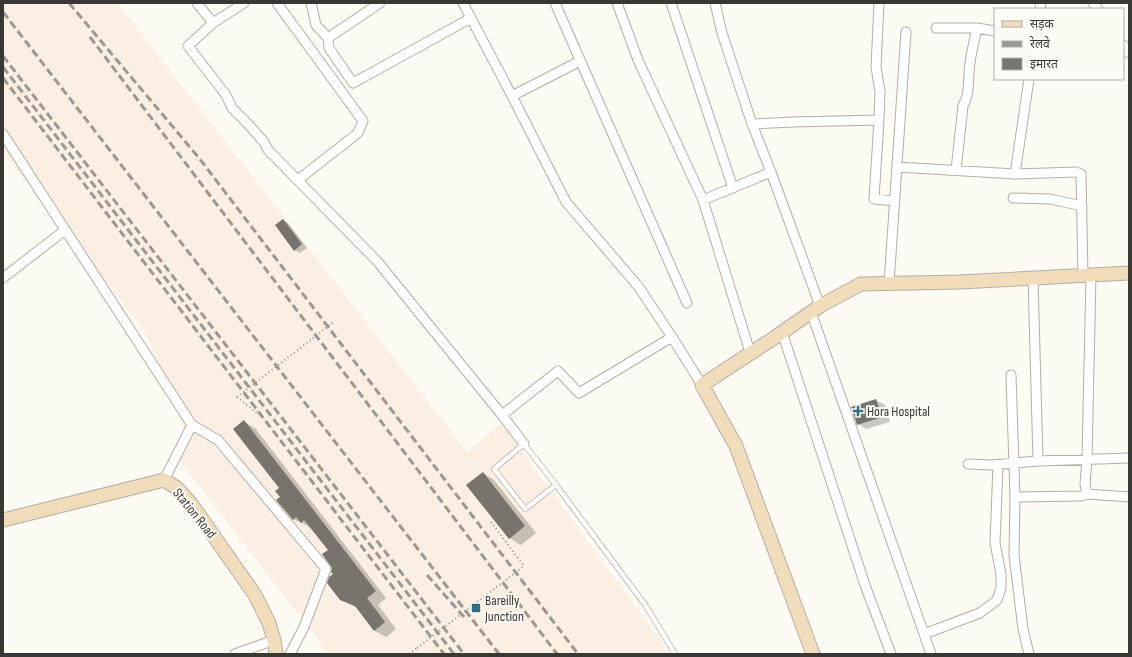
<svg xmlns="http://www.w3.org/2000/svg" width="1132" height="657" viewBox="0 0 1132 657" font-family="'Sofia Sans Condensed','Noto Sans Devanagari',sans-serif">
	<rect width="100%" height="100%" fill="#fefaf4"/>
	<path fill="#faefe2" d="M3 3H117L467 452 501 423 670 654H327V651L180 461 189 442 145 331 3 153Z"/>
	<path fill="#0003" d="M283 220 288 223 307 248 300 253 295 250Z
		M876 400 885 405 890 422 866 429 858 424Z
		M244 422 255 428 386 598 378 605 396 629 386 637 375 631 357 608 341 599 329 550 312 528 293 519 281 497 280 488Z
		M483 473 494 480 536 533 521 545 509 538Z"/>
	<path fill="#78736d" d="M283 219 302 244 294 251 275 225Z
		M876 399 882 417 857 425 851 407Z
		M244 420 376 591 367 598 385 622 374 631 355 606 340 600 327 583 329 577 333 574 331 572 332 568 322 554 328 550 304 520 301 523 296 517 293 520 276 500 280 497 275 491 279 488 233 429Z
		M483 472 525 526 509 539 466 485Z"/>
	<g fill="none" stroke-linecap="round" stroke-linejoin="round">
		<g stroke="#b3aea7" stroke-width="6">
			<path id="lane" d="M524 444 556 485 525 509 494 469Z
				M556 485 646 606 675 654"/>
		</g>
		<g stroke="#b3aea7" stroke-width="11">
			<path id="street" d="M197 3 213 23
				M244 3 213 23 188 46 226 95 232 108 248 124 264 142 268 150 377 261 502 415
				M277 3 363 121 358 133 298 180
				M311 3 316 25 328 38 329 48 353 83 471 18
				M463 3 512 96 566 202 638 286 672 337 702 385
				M555 3 687 303
				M617 3 638 60 703 200 750 352
				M671 3 733 188
				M715 3 722 33 752 124 771 172 820 306
				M1093 3 1098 9
				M1040 9 1041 3
				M936 28H977L995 31
				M328 38 380 3
				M1123 45 1129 53
				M512 96 580 61
				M879 120 874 199 895 201
				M752 124 793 122 879 120 880 92 876 67 879 3
				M3 134 192 425 218 440 326 569 304 627 290 654
				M897 167 1015 174 1029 79
				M956 170 963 106C969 95 968 87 969 75 969 59 974 43 977 28
				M1015 174 1076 172 1081 174 1083 275
				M1013 198 1050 199 1082 206
				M703 200 771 172
				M3 278 65 230
				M1033 278 1038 461
				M889 284 906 32
				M811 312 931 654
				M782 332 866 588 891 654
				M1011 375 1015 497 1014 555 1023 629 1029 654
				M524 444 502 415 558 371 579 393 672 337
				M968 464 991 465 1038 461 1129 458
				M164 480 192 425
				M1087 494 1085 484 1087 459 1091 275
				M1015 497 1082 496 1087 494 1129 497
				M924 634 980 613 997 600 1001 588V574L995 543 998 465
				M235 654 274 640"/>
		</g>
		<g stroke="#b3aea7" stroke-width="15">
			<path id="secondary" d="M3 520 164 480 177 488 192 505 255 595 269 623 274 640 276 654
				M813 654 736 446 702 385 774 338 820 306 861 284 960 282 1129 273"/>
		</g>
		<path stroke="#93908b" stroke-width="2" stroke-dasharray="1 3" stroke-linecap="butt" d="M237 397 257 413
			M491 522 524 566
			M409 654 417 648"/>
		<use href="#lane" stroke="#fff" stroke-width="4.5"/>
		<use href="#street" stroke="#fff" stroke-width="9"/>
		<use href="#secondary" stroke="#f1ddbc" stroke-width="13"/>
		<path stroke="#9b9894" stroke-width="3" stroke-dasharray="8 4" stroke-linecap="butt" d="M69 3 199 158 578 654
			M3 12 499 654
			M90 37 557 654
			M3 56 464 654
			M3 67 454 654
			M3 78 444 654
			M427 575 464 617"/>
		<path stroke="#93908b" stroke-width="2" stroke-dasharray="1 3" stroke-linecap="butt" d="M237 397 335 321
			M417 648 524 566"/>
	</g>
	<g fill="#306d83" stroke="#fefaf4" stroke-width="1.5">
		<path d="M856 405h4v4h4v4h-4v4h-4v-4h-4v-4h4z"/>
		<rect x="471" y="603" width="10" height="10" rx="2"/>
	</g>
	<g text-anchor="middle" stroke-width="4" stroke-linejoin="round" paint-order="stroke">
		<g font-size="14" fill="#3a3835" stroke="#fefaf4" text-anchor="start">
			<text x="867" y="416">Hora Hospital</text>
			<text x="485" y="605">Bareilly<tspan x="485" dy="16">Junction</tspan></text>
		</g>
		<g font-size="14" fill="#3a3835" stroke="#fefaf4">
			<text transform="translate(195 513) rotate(51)" y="5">Station Road</text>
		</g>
	</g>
	<rect width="1132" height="657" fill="none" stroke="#3a3835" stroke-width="8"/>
	<rect x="994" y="8" width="130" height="72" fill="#fefaf4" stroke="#b0aca8"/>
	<rect x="1002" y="21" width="20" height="6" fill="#f1ddbc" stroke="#b0aca8"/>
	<text x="1030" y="28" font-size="12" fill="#3a3835">सड़क</text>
	<rect x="1002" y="41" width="20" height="6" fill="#9b9894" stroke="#b0aca8"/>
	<text x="1030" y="48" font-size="12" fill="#3a3835">रेलवे</text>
	<rect x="1002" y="58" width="20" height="12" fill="#78736d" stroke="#b0aca8"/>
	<text x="1030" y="68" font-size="12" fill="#3a3835">इमारत</text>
</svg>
